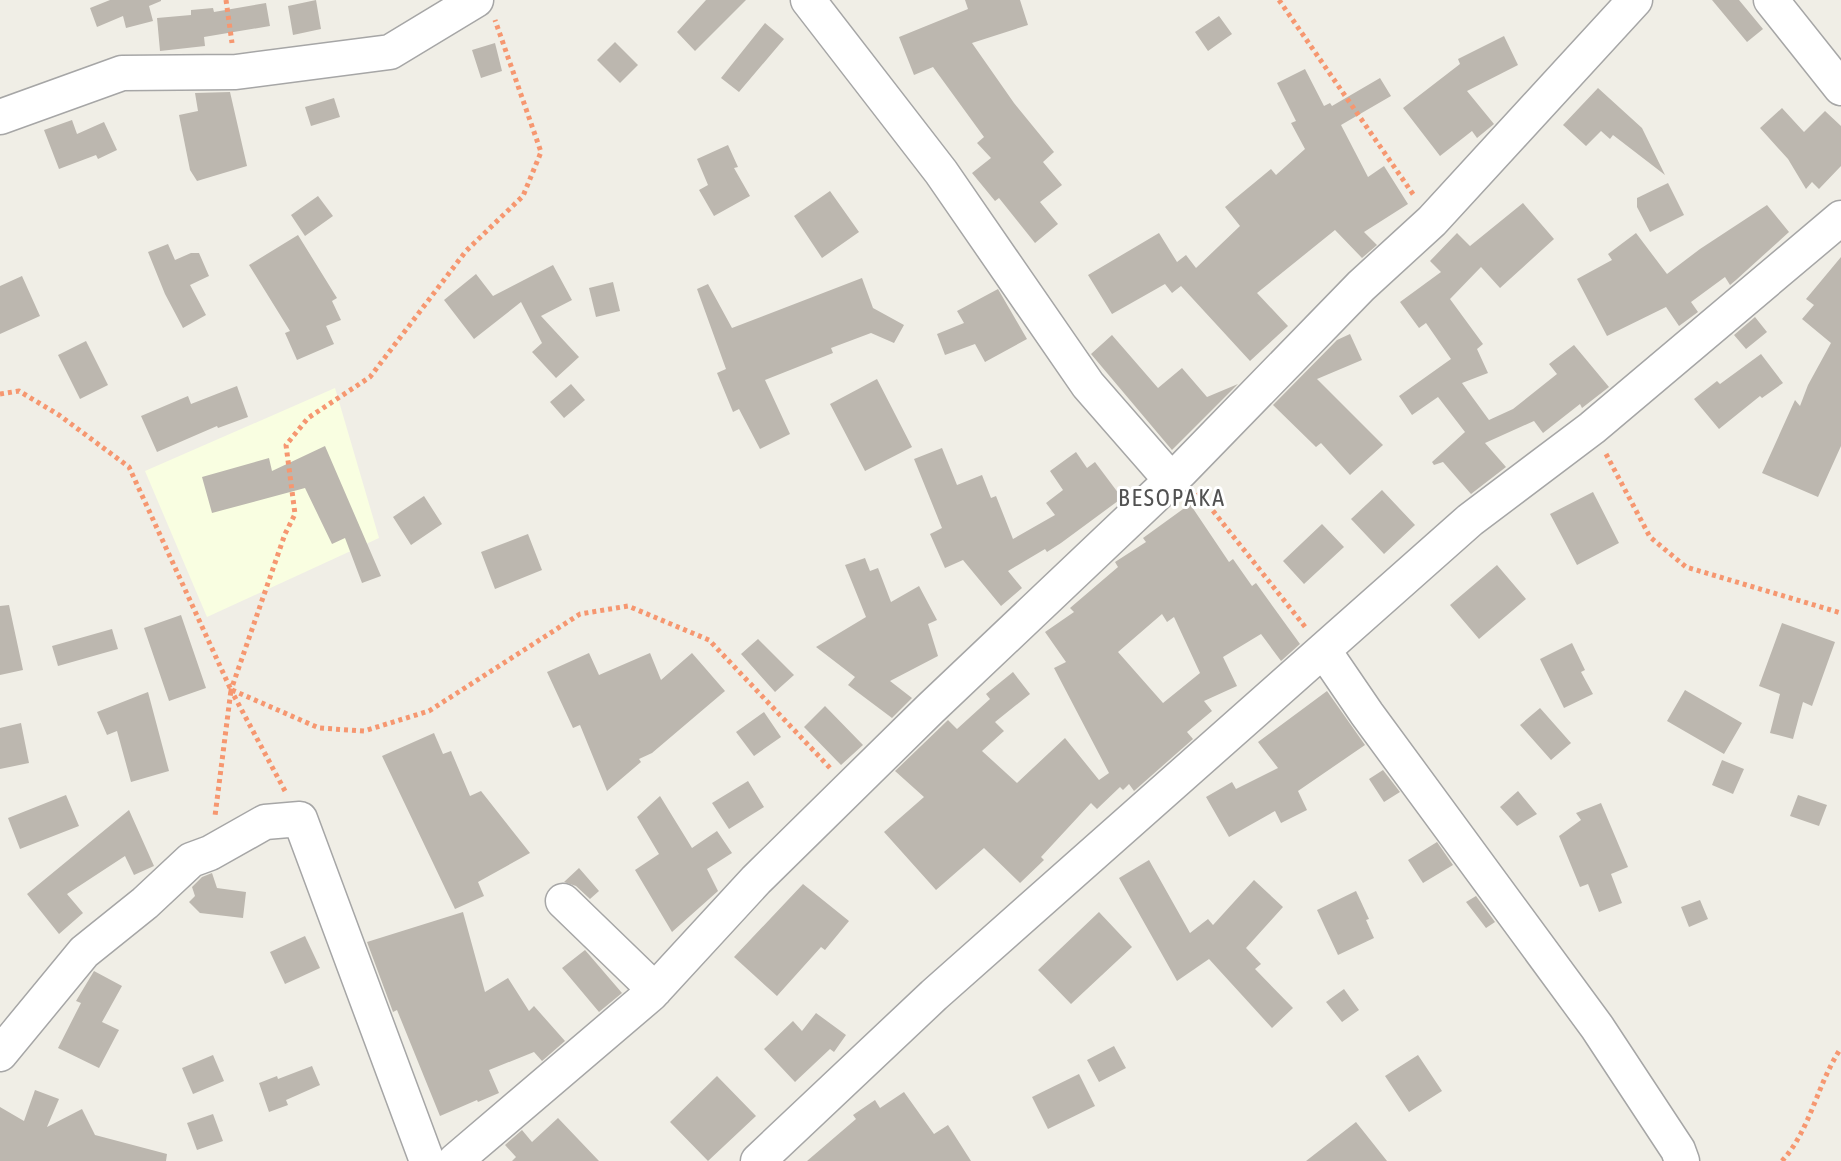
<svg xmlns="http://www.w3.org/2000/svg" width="1841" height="1161" viewBox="0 0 1841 1161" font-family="'Asap Condensed',sans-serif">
	<rect width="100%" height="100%" fill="#f0eee6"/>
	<path fill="#f9fee1" d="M335 388 379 538 207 617 145 471Z"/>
	<path fill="#bcb7af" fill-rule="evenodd" d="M110 0H161V1L149 6 153 21 126 28 123 16 97 27 90 8Z
		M316 0 321 29 293 35 288 6Z
		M706 0H746L695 51 677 32Z
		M965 0H1020L1028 25 972 43 1014 103 1054 152 1043 162 1062 185 1040 202 1058 224 1035 243 999 198 995 201 972 173 991 158 977 143 984 137 933 67 914 75 899 37 968 9Z
		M1712 0H1739L1763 29 1747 42Z
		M266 3 270 26 204 37 205 46 160 51 157 18 191 15V10L213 8 214 12Z
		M1219 16 1232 34 1208 51 1195 32Z
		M765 23 784 39 739 92 721 78Z
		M1504 36 1518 65 1467 91 1494 124 1477 138 1472 131 1440 156 1403 108 1460 64 1458 59Z
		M615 42 638 65 620 83 597 60Z
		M495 43 502 71 481 78 472 50Z
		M1305 69 1324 106 1330 103 1332 106 1380 78 1391 96 1341 125 1368 177 1384 166 1408 204 1364 232 1377 245 1362 258 1335 230 1257 293 1288 326 1250 361 1181 286 1172 293 1165 284 1112 314 1088 275 1159 233 1177 262 1186 255 1196 268 1240 226 1225 207 1271 169 1276 175 1305 149 1291 123 1296 121 1277 83Z
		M1598 88 1642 128 1665 175 1613 135 1610 139 1601 131 1586 146 1563 125Z
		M230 92 247 166 197 181 190 170 179 115 198 111 195 93Z
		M334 98 340 117 311 126 305 107Z
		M1782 108 1804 132 1825 111 1841 126V166L1819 189 1812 182 1806 189 1788 159 1760 128Z
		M72 120 77 134 104 122 117 150 98 159 96 155 59 169 44 130Z
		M728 145 738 167 734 168 750 196 714 216 699 190 708 185 697 159Z
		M1668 183 1684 215 1650 232 1637 207V198Z
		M830 191 859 232 822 258 794 216Z
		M318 196 333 216 305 236 291 215Z
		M1523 203 1554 239 1500 288 1481 267 1450 299 1483 344 1477 349 1488 373 1462 383 1489 420 1513 409 1557 374 1549 364 1574 345 1609 387 1582 408 1580 404 1543 433 1534 421 1485 443 1506 467 1471 494 1443 462 1434 465 1432 462 1465 432 1438 397 1412 415 1399 396 1451 359 1426 323 1419 328 1400 302 1441 272 1430 261 1457 233 1470 246Z
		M1767 205 1789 232 1736 280 1730 285 1725 277 1691 302 1698 312 1679 326 1666 307 1607 336 1577 279 1612 260 1608 254 1636 233 1667 274 1700 249Z
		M298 235 337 298 332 301 341 320 326 326 334 344 297 360 285 333 290 331 249 265Z
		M168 244 175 260 191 253H199L209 276 190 285 206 315 183 328 165 294 148 252Z
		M1841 257V446L1818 497 1762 473 1795 400 1800 406 1808 385 1831 343 1802 319 1814 305 1806 299Z
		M553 265 572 300 541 316 579 357 556 378 532 352 542 343 521 302 474 339 444 300 476 274 493 296Z
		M22 276 40 316 0 334V286Z
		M862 278 873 308 904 325 894 343 871 333 831 348 833 353 765 380 790 434 760 449 739 409 733 412 717 373 726 369 697 289 708 284 732 328Z
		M613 282 620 311 596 317 589 288Z
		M998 289 1027 339 985 362 975 344 945 355 937 334 964 323 957 311Z
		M1755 317 1767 332 1746 349 1734 335Z
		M1350 334 1362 360 1317 379 1383 445 1350 475 1321 443 1316 447 1273 405 1337 340Z
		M1112 335 1158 388 1182 368 1207 397 1238 384 1172 450 1091 354Z
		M86 341 108 385 80 399 58 355Z
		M1761 354 1783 383 1762 398 1760 396 1719 429 1694 399 1717 381 1720 384Z
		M877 379 912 447 865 471 830 404Z
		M571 384 585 400 564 418 550 402Z
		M237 386 248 417 218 428 217 426 157 452 141 416 188 396 191 404Z
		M325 446 381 576 362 583 345 538 332 544 305 488 212 513 202 477 269 458 272 471Z
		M942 448 957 485 982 475 991 498 996 496 1013 539 1055 515 1046 503 1063 490 1050 471 1076 452 1087 468 1095 462 1122 498 1061 543 1047 552 1045 549 1008 571 1022 588 1001 606 963 560 945 568 930 534 942 528 914 459Z
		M1382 490 1415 525 1384 554 1351 519Z
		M1593 492 1619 543 1577 565 1550 514Z
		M424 496 442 524 411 545 393 517Z
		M1190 504 1229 562 1233 559 1252 586 1256 583 1300 644 1281 661 1261 634 1223 657 1237 686 1204 701 1212 711 1187 732 1193 739 1134 791 1129 784 1123 790 1120 787 1097 809 1091 803 1041 857 1044 860 1020 883 984 848 936 890 884 832 924 797 895 771 948 720 957 729 990 699 986 694 1013 672 1030 694 995 722 1004 731 982 751 1017 783 1065 738 1099 780 1109 773 1054 668 1066 662 1045 632 1074 612 1070 608 1118 567 1115 562 1146 542 1143 538ZM1162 614 1167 622 1174 617 1200 673 1163 703 1118 652Z
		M1322 524 1344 547 1304 584 1283 561Z
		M528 534 542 570 495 589 481 552Z
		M865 558 870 571 878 568 891 602 919 586 937 620 928 624 938 656 890 681 912 698 892 718 848 685 855 677 816 647 866 617 845 565Z
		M1497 565 1526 599 1479 639 1450 605Z
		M9 605 23 670 0 675V606Z
		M181 615 206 688 169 701 144 628Z
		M1782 623 1835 642 1812 706 1803 702 1793 739 1770 733 1780 694 1759 686Z
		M112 629 118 649 58 666 52 646Z
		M758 639 794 675 775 692 741 654Z
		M1572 643 1585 670 1581 672 1593 694 1564 708 1540 659Z
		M589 653 599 675 650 653 661 680 692 653 725 691 652 753 639 759 641 762 607 791 580 725 573 728 547 672Z
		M1685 690 1742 723 1724 754 1667 721Z
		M1327 691 1365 745 1298 791 1307 810 1281 823 1275 811 1229 837 1206 797 1232 782 1236 789 1278 768 1258 742Z
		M148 692 169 771 131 782 117 731 107 735 97 712Z
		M825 706 863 745 841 765 804 727Z
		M1540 708 1571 743 1551 760 1520 725Z
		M764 712 781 737 754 756 736 732Z
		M21 723 29 763 0 769V728Z
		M434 733 443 754 451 751 470 796 481 791 530 853 478 882 484 896 455 909 382 756Z
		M1722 760 1744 769 1733 794 1712 785Z
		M1383 770 1400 792 1384 802 1369 779Z
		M748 781 764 807 729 829 712 803Z
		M1518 791 1537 814 1517 826 1500 807Z
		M66 795 79 826 20 849 8 818Z
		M1798 795 1827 805 1819 826 1790 816Z
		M660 796 692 848 717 831 732 853 707 869 718 891 672 932 635 870 659 854 637 817Z
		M1601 803 1628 867 1611 874 1622 903 1599 912 1588 884 1580 887 1559 836 1581 820 1576 813Z
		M129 810 154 866 134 875 125 856 67 894 83 913 59 934 27 894Z
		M1437 842 1453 865 1423 883 1408 860Z
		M1149 860 1190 933 1208 919 1213 925 1254 880 1283 907 1246 948 1261 964 1255 969 1293 1008 1272 1028 1209 959 1177 981 1119 878Z
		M579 868 599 891 590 899 576 886 564 882Z
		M212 873 217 888 246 892 243 918 200 913 189 902 195 896 192 887 202 877Z
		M803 884 849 921 825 950 821 947 777 996 734 957Z
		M1356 891 1369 919 1366 920 1374 938 1338 955 1317 910Z
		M1476 896 1495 922 1486 928 1466 902Z
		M1700 900 1708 919 1689 927 1681 907Z
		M463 912 485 992 508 978 529 1011 534 1006 565 1041 542 1061 534 1052 489 1070 499 1093 478 1102 477 1100 440 1116 397 1010 393 1012 367 942Z
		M1099 912 1132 947 1071 1004 1038 970Z
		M305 936 320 968 285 984 270 952Z
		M585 950 622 993 599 1012 562 968Z
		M94 971 122 986 102 1022 119 1030 99 1068 58 1048 81 1003 76 1001Z
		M1344 989 1359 1010 1342 1022 1326 1002Z
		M816 1013 846 1035 834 1052 830 1049 795 1082 764 1049 793 1021 802 1031Z
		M1114 1046 1126 1068 1099 1082 1087 1060Z
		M213 1055 224 1081 193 1094 182 1068Z
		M1418 1055 1442 1091 1409 1112 1385 1076Z
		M312 1066 320 1085 286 1100 288 1105 269 1112 259 1083 277 1076 278 1079Z
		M1079 1074 1095 1106 1048 1129 1032 1097Z
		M717 1076 756 1116 708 1161 670 1122Z
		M35 1090 59 1099 47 1127 82 1109 95 1135 167 1154 166 1161H0V1107L24 1121Z
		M904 1092 934 1134 948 1125 971 1161H807L856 1119 853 1115 875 1100 880 1108Z
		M213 1114 223 1141 197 1150 187 1123Z
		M558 1118 599 1161H512L516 1157 505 1145 522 1130 532 1142Z
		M1356 1122 1387 1161H1306Z"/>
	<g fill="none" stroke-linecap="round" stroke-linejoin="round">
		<g stroke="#a6a6a6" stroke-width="37">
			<path id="minor" d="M808 0 941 172 1088 385 1171 480
				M1771 0 1841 88
				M0 117 122 73 236 72 390 52 476 0
				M1324 651 1367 714 1597 1027 1678 1150 1682 1161
				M563 901 655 990
				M0 1054 84 952 145 903 191 860 210 853 265 822 300 819 427 1161
				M455 1161 651 994 756 880 930 709 1181 471 1361 286 1432 221 1635 0
				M758 1161 934 995 1470 520 1592 428 1841 218"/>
		</g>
		<path stroke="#f69770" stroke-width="5" stroke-dasharray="4 4" stroke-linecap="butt" d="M226 0 232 43
			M1279 0 1415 197
			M0 394 19 391 59 415 129 467 231 690 215 816
			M1606 454 1650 537 1686 567 1841 613
			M1198 492 1306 628
			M232 690 319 728 364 731 429 711 580 614 628 606 709 640 831 769
			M285 791 231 690 285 534 295 514 286 445 308 418 370 377 466 251 523 196 541 152 495 20
			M1782 1161C1811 1129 1817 1084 1841 1048"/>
		<use href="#minor" stroke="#fff" stroke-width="34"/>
	</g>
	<g text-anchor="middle" stroke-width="6" stroke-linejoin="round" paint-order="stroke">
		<g font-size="24" letter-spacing="2" fill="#525252" stroke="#fff">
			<text x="1172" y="506">BESOPAKA</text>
		</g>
	</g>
</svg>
